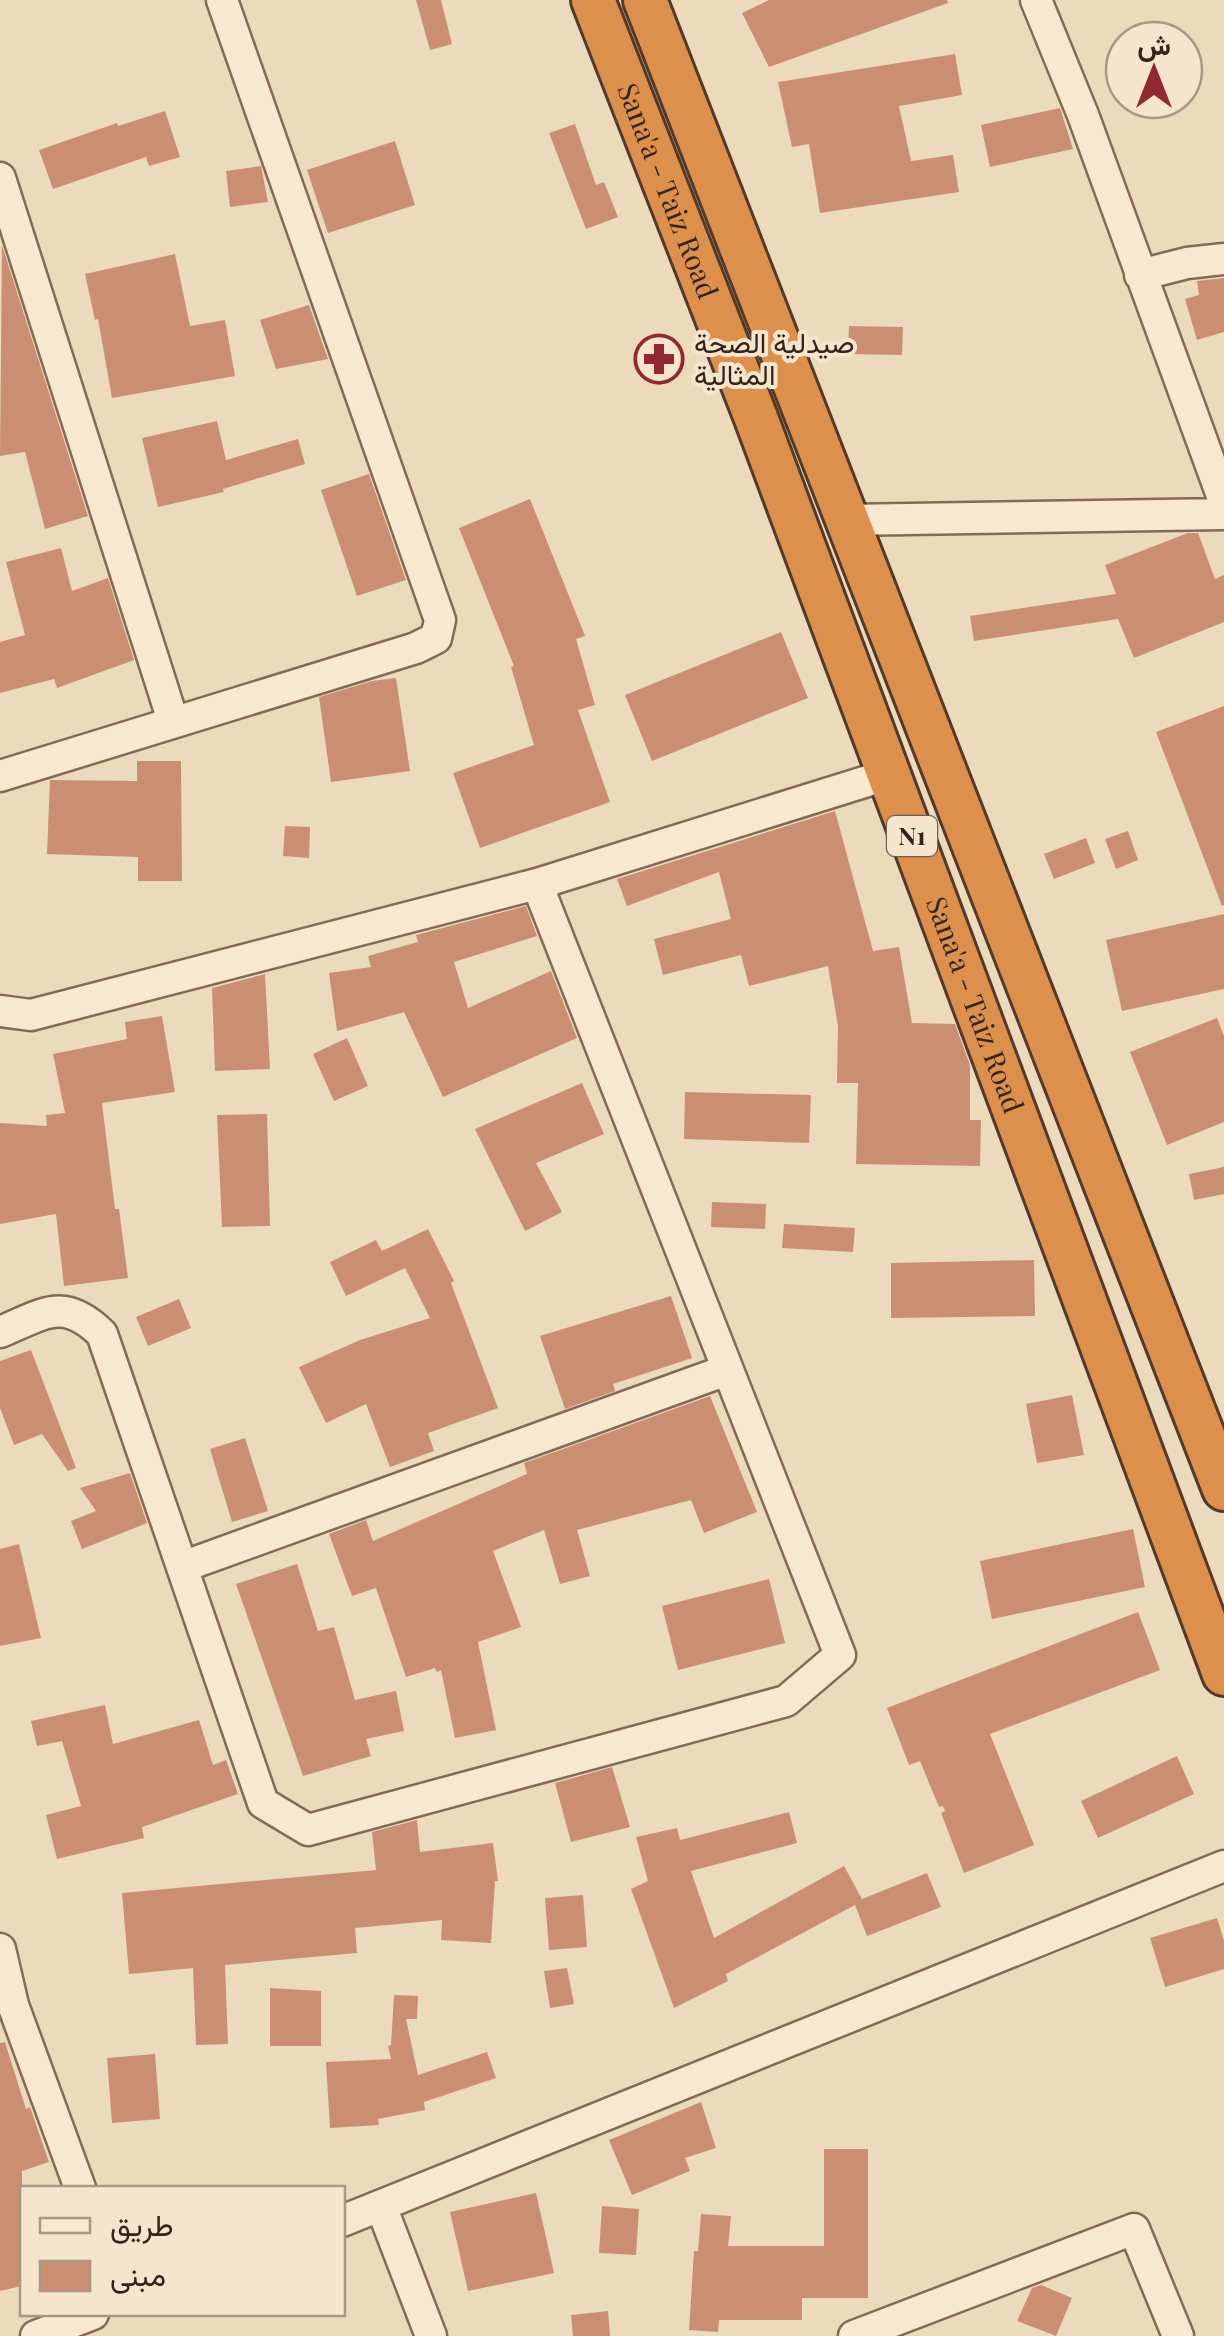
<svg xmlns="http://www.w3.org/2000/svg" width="1224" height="2336" viewBox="0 0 1224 2336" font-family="'Playfair Display',Vazirmatn,serif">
	<rect width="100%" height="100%" fill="#ecdabd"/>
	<path fill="#ca8f73" d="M416 0H441L452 44 430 50Z
		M769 0H947L948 3 769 67 742 13Z
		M955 54 962 95 899 106 911 161 953 155 959 192 820 213 809 144 792 147 778 82Z
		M1060 108 1073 149 990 167 981 125Z
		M165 111 180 157 149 166 146 157 53 189 39 150 117 123 118 126Z
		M575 124 596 185 604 182 618 217 586 229 549 133Z
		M395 141 415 205 328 233 307 170Z
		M261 166 268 202 230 207 226 171Z
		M2 245 88 516 45 529 25 452 0 456Z
		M175 254 190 326 225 320 235 376 112 398 98 319 95 320 85 274Z
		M1224 278V332L1197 340 1185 299 1199 295 1197 281Z
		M309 305 328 359 276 369 260 320Z
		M849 326 903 327 902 355 848 354Z
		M217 421 226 460 298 439 305 464 223 489 224 492 158 507 142 438Z
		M369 474 406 580 357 596 321 490Z
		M530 499 585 636 576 639 595 705 578 710 610 802 480 848 453 773 534 745 511 667 514 666 459 528Z
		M1188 533H1198L1215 579 1224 575V622L1134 658 1118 619 974 641 970 616 1116 594 1105 565Z
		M61 548 72 591 108 578 134 660 57 688 54 679 0 693V642L25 635 6 562Z
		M781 632 808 698 652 761 625 695Z
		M396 678 410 771 331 782 319 697 372 681Z
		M1224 706V905L1222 906 1156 732Z
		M137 761H181L182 881H138V857L47 854 50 780 137 781Z
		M835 811 873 951 899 947 912 1023 955 1024 970 1065V1120H981L980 1166 856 1164 858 1083H837L838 1026 828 966 749 986 741 955 663 975 654 939 731 919 719 872 627 906 617 879Z
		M285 826 310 827 309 858 283 856Z
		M1128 831 1138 860 1116 869 1105 839Z
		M1086 838 1095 863 1054 879 1044 854Z
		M526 906 537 936 454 962 468 1008 551 971 577 1038 443 1097 404 1012 337 1031 329 973 371 967 368 956 418 942 416 935Z
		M1224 914V989L1122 1011 1106 940Z
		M265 974 270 1069 215 1071 212 988Z
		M162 1016 175 1092 102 1103 115 1209H119L128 1278 64 1286 56 1214 0 1224V1123L47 1126 46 1115 65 1113 53 1054 127 1039 125 1022Z
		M1217 1018 1224 1036V1122L1167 1145 1130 1052Z
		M347 1038 368 1086 334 1101 313 1054Z
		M582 1083 604 1134 536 1163 562 1212 525 1231 475 1129Z
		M685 1092 811 1095 809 1143 684 1139Z
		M267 1114 270 1226 222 1227 217 1115Z
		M1224 1167V1194L1194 1200 1189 1174Z
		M712 1202 766 1204 765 1229 711 1227Z
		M784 1224 855 1228 853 1252 782 1248Z
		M428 1229 454 1281 451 1283 498 1408 428 1433 434 1451 390 1467 366 1404 326 1423 299 1367 360 1340 430 1318 405 1268 346 1296 330 1262 376 1240 382 1251Z
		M1034 1260 1035 1316 891 1318V1263Z
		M671 1296 692 1358 613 1384 615 1391 565 1409 540 1336Z
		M179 1299 191 1328 148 1346 136 1317Z
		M31 1350 76 1468 68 1471 42 1434 14 1445 0 1408V1361Z
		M1072 1395 1084 1455 1037 1463 1026 1404Z
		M710 1396 757 1512 704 1533 691 1500 577 1530 590 1576 560 1584 544 1530 493 1551 521 1627 478 1642 496 1730 455 1738 441 1670 437 1672 435 1668 406 1677 376 1588 352 1596 329 1534 366 1520 373 1541 527 1474 524 1463Z
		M245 1438 268 1511 232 1522 210 1449Z
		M130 1473 147 1523 82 1549 71 1521 96 1511 80 1488Z
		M1133 1529 1145 1587 992 1619 980 1561Z
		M19 1544 41 1638 0 1646V1549Z
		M297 1564 318 1631 334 1627 355 1700 396 1691 404 1731 366 1739 371 1756 303 1776 236 1584Z
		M769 1579 785 1643 678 1670 662 1606Z
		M1138 1612 1160 1670 990 1734 1034 1845 964 1873 941 1813 945 1811 943 1806 939 1807 920 1761 909 1765 887 1708Z
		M105 1705 113 1744 199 1720 213 1765 226 1760 238 1794 142 1827 144 1838 57 1859 46 1815 81 1806 62 1741 37 1746 31 1721Z
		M1177 1756 1194 1794 1098 1838 1081 1801Z
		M612 1767 630 1827 571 1842 555 1783Z
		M789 1812 797 1843 691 1871 714 1938 844 1866 862 1899 927 1873 941 1907 867 1936 855 1905 726 1974 728 1981 674 2008 631 1889 648 1881 636 1837 677 1828 680 1840Z
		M417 1820 420 1852 493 1843 498 1881H495L491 1943 441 1940 442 1920 355 1928 357 1953 225 1965 228 2044 196 2045 193 1968 129 1974 122 1893 376 1870 372 1832Z
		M583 1895 587 1947 549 1950 545 1898Z
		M1217 1918 1224 1941V1969L1165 1987 1150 1938Z
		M567 1968 574 2004 550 2008 544 1971Z
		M270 1988 321 1991V2046H270Z
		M394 1995 418 1996 417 2019H406L418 2075 487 2052 496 2078 424 2102 425 2110 378 2119 379 2125 330 2128 326 2062 391 2059 388 2046 391 2045Z
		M5 2042 26 2109 30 2107 49 2162 22 2171V2286L0 2291V2043Z
		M155 2054 160 2119 112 2123 107 2058Z
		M701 2102 716 2148 685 2158 690 2171 632 2195 609 2140Z
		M824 2149H868V2298H802V2320H719L718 2332 689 2330 694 2251H698L701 2214 731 2216 728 2246H824Z
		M536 2193 554 2273 468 2291 450 2212Z
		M602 2206 639 2209 636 2255 599 2253Z
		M1041 2285 1072 2298 1056 2336 1017 2321 1032 2288Z
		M608 2311 610 2336H573L571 2315Z"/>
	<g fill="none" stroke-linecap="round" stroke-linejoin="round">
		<g stroke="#846a56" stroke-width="35">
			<path id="minor" d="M1036 0 1083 115 1224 501
				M0 178 173 721
				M1140 275 1187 263 1224 259
				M845 520 1224 514
				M0 776 416 648 436 638 440 620 222 0
				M0 1011 31 1015 537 884 890 774
				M0 1332C44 1314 63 1296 102 1334L263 1803 308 1830 786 1701 840 1655 537 884
				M182 1567 727 1370
				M0 1949 13 2005 80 2188
				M381 2206 431 2336
				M342 2221 1224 1866
				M36 2336 93 2314
				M854 2336 1134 2229 1178 2336"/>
		</g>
		<g stroke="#51392b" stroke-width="48">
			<g id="highway">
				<path id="s1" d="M593 0 756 418 1224 1674"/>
				<path d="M645 0 1224 1489"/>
			</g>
		</g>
		<use href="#minor" stroke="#f8e8cf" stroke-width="30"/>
		<use href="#highway" stroke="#dc904c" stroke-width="42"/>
	</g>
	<defs>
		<g id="pharmacy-ring" transform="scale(2.5)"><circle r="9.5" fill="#f4e5cc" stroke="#912832" stroke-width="1.5"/><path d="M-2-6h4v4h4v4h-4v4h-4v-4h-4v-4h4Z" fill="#912832"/></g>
	</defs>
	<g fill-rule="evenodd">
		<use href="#pharmacy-ring" x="659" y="359"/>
	</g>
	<g text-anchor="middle" stroke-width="8" stroke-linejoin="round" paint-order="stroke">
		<rect fill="#f4e5cc" stroke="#6d5e50" stroke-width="2.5" x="887" y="816" width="50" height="40" rx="8"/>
		<g font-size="25" font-weight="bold" fill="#33241b">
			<text x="912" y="845">N1</text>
		</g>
		<g font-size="28" fill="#33241b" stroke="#f4e5cc">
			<text dy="10" stroke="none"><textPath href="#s1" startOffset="205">Sana'a - Taiz Road</textPath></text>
			<text dy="10" stroke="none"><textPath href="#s1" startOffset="1075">Sana'a - Taiz Road</textPath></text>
		</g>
		<g font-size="28" fill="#33241b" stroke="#f4e5cc" text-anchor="start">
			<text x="694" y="353">صيدلية الصحة<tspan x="694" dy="32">المثالية</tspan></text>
		</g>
	</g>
	<rect x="20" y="2186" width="325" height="130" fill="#f4e5cc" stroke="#a79885" stroke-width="2.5"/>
	<rect x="40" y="2218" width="50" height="15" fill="#f8e8cf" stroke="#a79885" stroke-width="2.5"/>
	<text x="110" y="2236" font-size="30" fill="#33241b">طريق</text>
	<rect x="40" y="2261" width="50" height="30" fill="#ca8f73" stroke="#a79885" stroke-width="2.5"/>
	<text x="110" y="2286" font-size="30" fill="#33241b">مبنى</text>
	<g transform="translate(1154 70)"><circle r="48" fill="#f4e5cc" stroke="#a79885" stroke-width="2.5"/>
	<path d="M0-8L18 38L0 25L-18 38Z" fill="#912832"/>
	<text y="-15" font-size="28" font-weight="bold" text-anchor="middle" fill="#33241b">ش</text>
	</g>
</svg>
